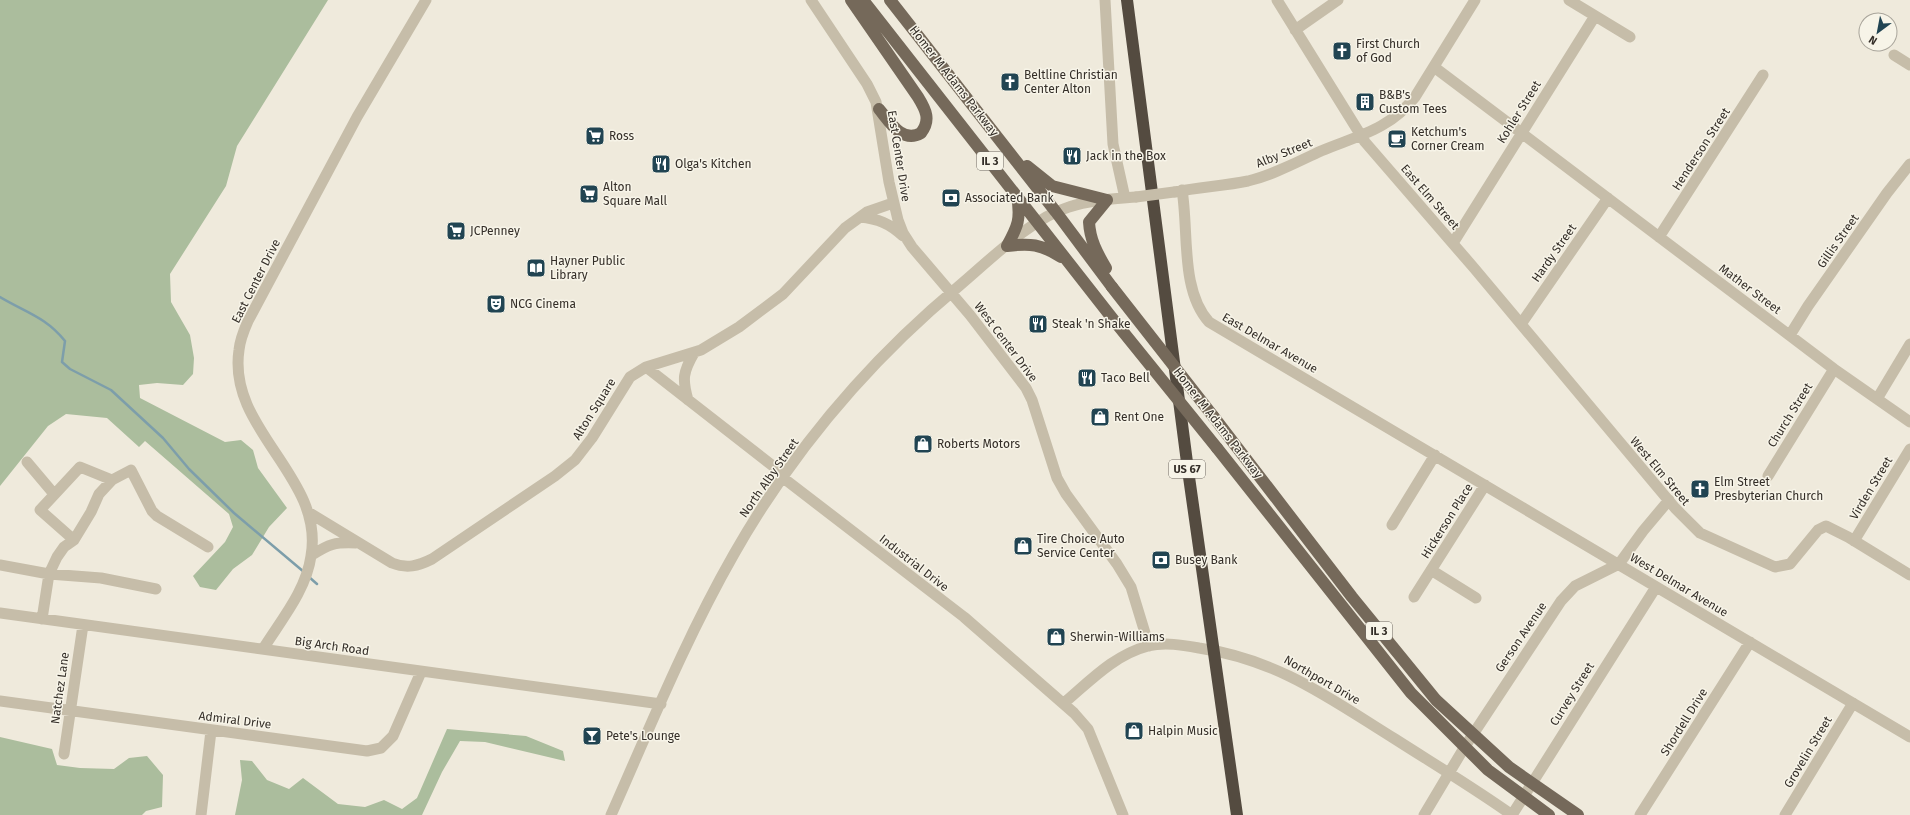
<svg xmlns="http://www.w3.org/2000/svg" width="1910" height="815" viewBox="0 0 1910 815" font-family="'Fira Sans',sans-serif">
	<rect width="100%" height="100%" fill="#efeadc"/>
	<path fill="#abbd9d" d="M0 0H328L237 146 226 186 170 274 171 302 190 335 194 358 193 374 183 385 157 383 139 385 140 398 225 442 241 440 253 450 258 468 287 508 269 527 252 555 233 569 216 590 200 587 193 576 225 542 233 527 229 514 145 441 139 447 107 418 66 414 48 426 0 486Z
		M447 729 526 736 563 751 565 761 485 742 460 741 442 772 422 815H235L242 780 240 760 252 761 267 780 289 789 303 778 338 804 365 807 384 800 402 809 417 798Z
		M0 737 52 749 57 765 80 768 114 769 129 758 147 756 163 775 162 807 146 811 142 815H0Z"/>
	<g fill="none" stroke-linecap="round" stroke-linejoin="round">
		<path stroke="#7d9eaa" stroke-width="2.5" d="M0 297C25 312 46 317 65 341L62 362 70 369 111 390 163 438 189 469 234 513 304 572
			M309 577 317 584"/>
		<path stroke="#c6bda9" stroke-width="11" d="M811 0 867 84 876 102 889 182 898 220 903 233 912 247 970 315 1026 388 1032 400 1057 478 1066 494 1117 564 1131 587 1149 646
			M1105 0 1113 144 1125 198
			M1277 0 1365 142 1474 268 1675 508 1700 533 1775 567 1790 564 1818 530 1826 526 1848 537 1910 575
			M1569 0 1630 37
			M1295 30 1338 0
			M1894 55 1910 65
			M1434 67 1834 369 1910 422
			M1182 190C1189 231 1180 290 1209 322L1910 737
			M1175 192C1199 187 1224 186 1248 181 1273 175 1297 162 1321 151 1357 136 1389 130 1415 97L1475 0
			M860 217C878 219 889 223 903 236
			M1659 237 1763 75
			M1453 243 1595 16
			M1521 324 1608 198
			M1790 335 1808 306 1887 193 1910 164
			M646 367 782 473V477L964 617 1074 713 1088 729 1123 815
			M1877 399 1910 344
			M688 400C682 379 683 372 694 353
			M27 462 54 494
			M1768 476 1834 369
			M308 512 392 563C407 569 418 566 432 559L555 476 575 460 592 438 630 377 646 367 701 350 739 327 783 294 845 228 867 212 893 203
			M1392 525 1435 455
			M74 540 40 510 80 467 112 480
			M1854 541 1910 449
			M312 555C329 544 335 542 356 543
			M0 565 49 574 101 578 156 589
			M1431 570 1476 598
			M1414 597 1485 485
			M0 613 661 704
			M42 619 49 574 57 557 64 547 74 540 91 512 99 494 112 480 131 470 152 511 157 516 208 547
			M263 649C281 620 306 591 311 556 325 477 227 430 239 350 240 340 244 330 248 321L357 117 426 0
			M0 701 367 751 381 748 393 736 421 672
			M1064 703C1090 681 1114 655 1148 646 1165 642 1182 645 1199 648 1279 660 1329 698 1395 739 1434 764 1474 788 1512 815
			M64 754 83 625
			M201 815 211 731
			M611 815C650 727 686 638 734 554 792 452 869 361 959 286 990 260 1030 219 1069 207 1090 200 1113 199 1136 197
			M1424 815 1464 748 1561 601 1575 586 1619 564 1643 531 1669 500
			M1512 815 1656 587
			M1640 815 1750 642
			M1785 815 1853 703"/>
		<path stroke="#75695a" stroke-width="12" d="M851 0 918 97C926 110 931 120 921 133 902 144 889 121 879 109
			M863 0 1116 323
			M890 0 1056 212 1112 287
			M1027 166 1052 186 1107 200
			M1007 246C1030 243 1041 244 1061 257
			M1007 246C1018 226 1021 219 1017 196
			M1106 268C1097 253 1090 240 1089 222L1107 200
			M1213 416 1352 597 1436 700 1509 767 1578 815
			M1217 448 1411 693 1488 770 1549 815"/>
		<path stroke="#544b40" stroke-width="12" d="M1127 0 1188 470 1237 815"/>
		<path stroke="#c6bda9" stroke-width="11" d="M1136 197 1174 192"/>
		<path stroke="#75695a" stroke-width="12" d="M1112 287 1213 416
			M1116 323 1217 448"/>
	</g>
	<defs>
		<g id="church-square" transform="scale(1)"><rect x="-9" y="-9" width="18" height="18" rx="4" fill="#214452" stroke="#f7f4e8"/><path d="M-1.2-6h2.4v3.5h3.3v2.4h-3.3V6h-2.4V-.1h-3.3v-2.4h3.3Z" fill="#fff"/></g>
		<g id="building-square" transform="scale(1)"><rect x="-9" y="-9" width="18" height="18" rx="4" fill="#214452" stroke="#f7f4e8"/><path d="M-4-6H4V6H1V3H-1V6H-4ZM-2.5-4.3h1.7v1.8h-1.7ZM.8-4.3h1.7v1.8H.8ZM-2.5-1h1.7V.8h-1.7ZM.8-1h1.7V.8H.8Z" fill="#fff"/></g>
		<g id="supermarket-square" transform="scale(1)"><rect x="-9" y="-9" width="18" height="18" rx="4" fill="#214452" stroke="#f7f4e8"/><path d="M-6-5.5h2.5l.6 2H6L4.5 2H-2.5L-4.4-4H-6ZM-1.5 3.2a1.3 1.3 0 1 0 .1 0ZM3 3.2a1.3 1.3 0 1 0 .1 0Z" fill="#fff"/></g>
		<g id="cafe-square" transform="scale(1)"><rect x="-9" y="-9" width="18" height="18" rx="4" fill="#214452" stroke="#f7f4e8"/><path d="M-5.5-4.5H6V0H3Q3 3.5 0 3.5H-2.5Q-5.5 3.5-5.5 0ZM3-3.2v2h1.7v-2ZM-6 4.5H4V6H-6Z" fill="#fff"/></g>
		<g id="restaurant-square" transform="scale(1)"><rect x="-9" y="-9" width="18" height="18" rx="4" fill="#214452" stroke="#f7f4e8"/><path d="M-5-6h1v4h1v-4h1v4h1v-4h1v5L-1.5 .5V6h-2V.5L-5-1ZM5-6V6H3V1.5H1.5Q1.5-4 5-6Z" fill="#fff"/></g>
		<g id="bank-square" transform="scale(1)"><rect x="-9" y="-9" width="18" height="18" rx="4" fill="#214452" stroke="#f7f4e8"/><path d="M-6-4H6V4H-6ZM0-2.3a2.3 2.3 0 1 0 0 4.6a2.3 2.3 0 1 0 0-4.6Z" fill="#fff"/></g>
		<g id="library-square" transform="scale(1)"><rect x="-9" y="-9" width="18" height="18" rx="4" fill="#214452" stroke="#f7f4e8"/><path d="M-6-4Q-3-5.5-.7-3.5V5Q-3 3-6 4ZM6-4Q3-5.5 .7-3.5V5Q3 3 6 4Z" fill="#fff"/></g>
		<g id="theatre-square" transform="scale(1)"><rect x="-9" y="-9" width="18" height="18" rx="4" fill="#214452" stroke="#f7f4e8"/><path d="M-5-5.5Q0-4 5-5.5V0Q5 5 0 6Q-5 5-5 0ZM-3.3-2.5H-1v1.5H-3.3ZM1-2.5H3.3v1.5H1ZM-2.8 1Q0 5.5 2.8 1Z" fill="#fff"/></g>
		<g id="shop-square" transform="scale(1)"><rect x="-9" y="-9" width="18" height="18" rx="4" fill="#214452" stroke="#f7f4e8"/><path d="M-5-2.5h2.3a2.7 3.5 0 0 1 5.4 0H5L5.5 6h-11ZM-1.5-2.5h3a1.5 2.3 0 0 0-3 0Z" fill="#fff"/></g>
		<g id="bar-square" transform="scale(1)"><rect x="-9" y="-9" width="18" height="18" rx="4" fill="#214452" stroke="#f7f4e8"/><path d="M-6-5H6L.8 .8V4.5H3.5V6h-7V4.5H-.8V.8Z" fill="#fff"/></g>
	</defs>
	<g fill-rule="evenodd">
		<use href="#church-square" x="1342" y="51"/>
		<use href="#church-square" x="1010" y="82"/>
		<use href="#building-square" x="1365" y="102"/>
		<use href="#supermarket-square" x="595" y="136"/>
		<use href="#cafe-square" x="1397" y="139"/>
		<use href="#restaurant-square" x="1072" y="156"/>
		<use href="#restaurant-square" x="661" y="164"/>
		<use href="#supermarket-square" x="589" y="194"/>
		<use href="#bank-square" x="951" y="198"/>
		<use href="#supermarket-square" x="456" y="231"/>
		<use href="#library-square" x="536" y="268"/>
		<use href="#theatre-square" x="496" y="304"/>
		<use href="#restaurant-square" x="1038" y="324"/>
		<use href="#restaurant-square" x="1087" y="378"/>
		<use href="#shop-square" x="1100" y="417"/>
		<use href="#shop-square" x="923" y="444"/>
		<use href="#church-square" x="1700" y="489"/>
		<use href="#shop-square" x="1023" y="546"/>
		<use href="#bank-square" x="1161" y="560"/>
		<use href="#shop-square" x="1056" y="637"/>
		<use href="#shop-square" x="1134" y="731"/>
		<use href="#bar-square" x="592" y="736"/>
	</g>
	<g text-anchor="middle" stroke-width="3" stroke-linejoin="round" paint-order="stroke">
		<g fill="#f7f4e8" stroke="#6e6962" stroke-width="1">
			<rect x="977" y="152" width="26" height="18" rx="3"/>
			<rect x="1169" y="460" width="36" height="18" rx="3"/>
			<rect x="1366" y="622" width="26" height="18" rx="3"/>
		</g>
		<g font-size="11" font-weight="bold" fill="#342e28">
			<text x="990" y="165">IL 3</text>
			<text x="1187" y="473">US 67</text>
			<text x="1379" y="635">IL 3</text>
		</g>
		<g font-size="12" fill="#342e28" stroke="#f7f4e8" text-anchor="start">
			<text x="1356" y="48">First Church<tspan x="1356" dy="14">of God</tspan></text>
			<text x="1024" y="79">Beltline Christian<tspan x="1024" dy="14">Center Alton</tspan></text>
			<text x="1379" y="99">B&amp;B's<tspan x="1379" dy="14">Custom Tees</tspan></text>
			<text x="1411" y="136">Ketchum's<tspan x="1411" dy="14">Corner Cream</tspan></text>
			<text x="609" y="140">Ross</text>
			<text x="1086" y="160">Jack in the Box</text>
			<text x="675" y="168">Olga's Kitchen</text>
			<text x="603" y="191">Alton<tspan x="603" dy="14">Square Mall</tspan></text>
			<text x="965" y="202">Associated Bank</text>
			<text x="470" y="235">JCPenney</text>
			<text x="550" y="265">Hayner Public<tspan x="550" dy="14">Library</tspan></text>
			<text x="510" y="308">NCG Cinema</text>
			<text x="1052" y="328">Steak 'n Shake</text>
			<text x="1101" y="382">Taco Bell</text>
			<text x="1114" y="421">Rent One</text>
			<text x="937" y="448">Roberts Motors</text>
			<text x="1714" y="486">Elm Street<tspan x="1714" dy="14">Presbyterian Church</tspan></text>
			<text x="1037" y="543">Tire Choice Auto<tspan x="1037" dy="14">Service Center</tspan></text>
			<text x="1175" y="564">Busey Bank</text>
			<text x="1070" y="641">Sherwin-Williams</text>
			<text x="1148" y="735">Halpin Music</text>
			<text x="606" y="740">Pete's Lounge</text>
		</g>
		<g font-size="12" fill="#342e28" stroke="#f7f4e8">
			<text transform="translate(954 81) rotate(52)" y="4">Homer M Adams Parkway</text>
			<text transform="translate(1519 112) rotate(-58)" y="4">Kohler Street</text>
			<text transform="translate(1701 149) rotate(-57)" y="4">Henderson Street</text>
			<text transform="translate(1284 153) rotate(-22)" y="4">Alby Street</text>
			<text transform="translate(899 156) rotate(81)" y="4">East Center Drive</text>
			<text transform="translate(1430 197) rotate(49)" y="4">East Elm Street</text>
			<text transform="translate(1838 241) rotate(-55)" y="4">Gillis Street</text>
			<text transform="translate(1554 253) rotate(-55)" y="4">Hardy Street</text>
			<text transform="translate(256 281) rotate(-63)" y="4">East Center Drive</text>
			<text transform="translate(1750 289) rotate(37)" y="4">Mather Street</text>
			<text transform="translate(1006 342) rotate(53)" y="4">West Center Drive</text>
			<text transform="translate(1270 343) rotate(30)" y="4">East Delmar Avenue</text>
			<text transform="translate(594 409) rotate(-58)" y="4">Alton Square</text>
			<text transform="translate(1790 415) rotate(-58)" y="4">Church Street</text>
			<text transform="translate(1218 423) rotate(52)" y="4">Homer M Adams Parkway</text>
			<text transform="translate(1660 471) rotate(50)" y="4">West Elm Street</text>
			<text transform="translate(769 478) rotate(-55)" y="4">North Alby Street</text>
			<text transform="translate(1871 488) rotate(-59)" y="4">Virden Street</text>
			<text transform="translate(1447 521) rotate(-58)" y="4">Hickerson Place</text>
			<text transform="translate(914 563) rotate(38)" y="4">Industrial Drive</text>
			<text transform="translate(1679 585) rotate(31)" y="4">West Delmar Avenue</text>
			<text transform="translate(1521 637) rotate(-56)" y="4">Gerson Avenue</text>
			<text transform="translate(332 646) rotate(8)" y="4">Big Arch Road</text>
			<text transform="translate(1322 680) rotate(30)" y="4">Northport Drive</text>
			<text transform="translate(60 688) rotate(-82)" y="4">Natchez Lane</text>
			<text transform="translate(1572 694) rotate(-58)" y="4">Curvey Street</text>
			<text transform="translate(235 720) rotate(7)" y="4">Admiral Drive</text>
			<text transform="translate(1684 722) rotate(-58)" y="4">Shordell Drive</text>
			<text transform="translate(1808 752) rotate(-59)" y="4">Grovelin Street</text>
		</g>
	</g>
	<g transform="translate(1878 32) rotate(212)"><circle r="19" fill="#f7f4e8" stroke="#a9a59b"/>
	<path d="M0-3L7 15L0 10L-7 15Z" fill="#214452"/>
	<text y="-6" font-size="11" font-weight="bold" text-anchor="middle" fill="#342e28">N</text>
	</g>
</svg>
